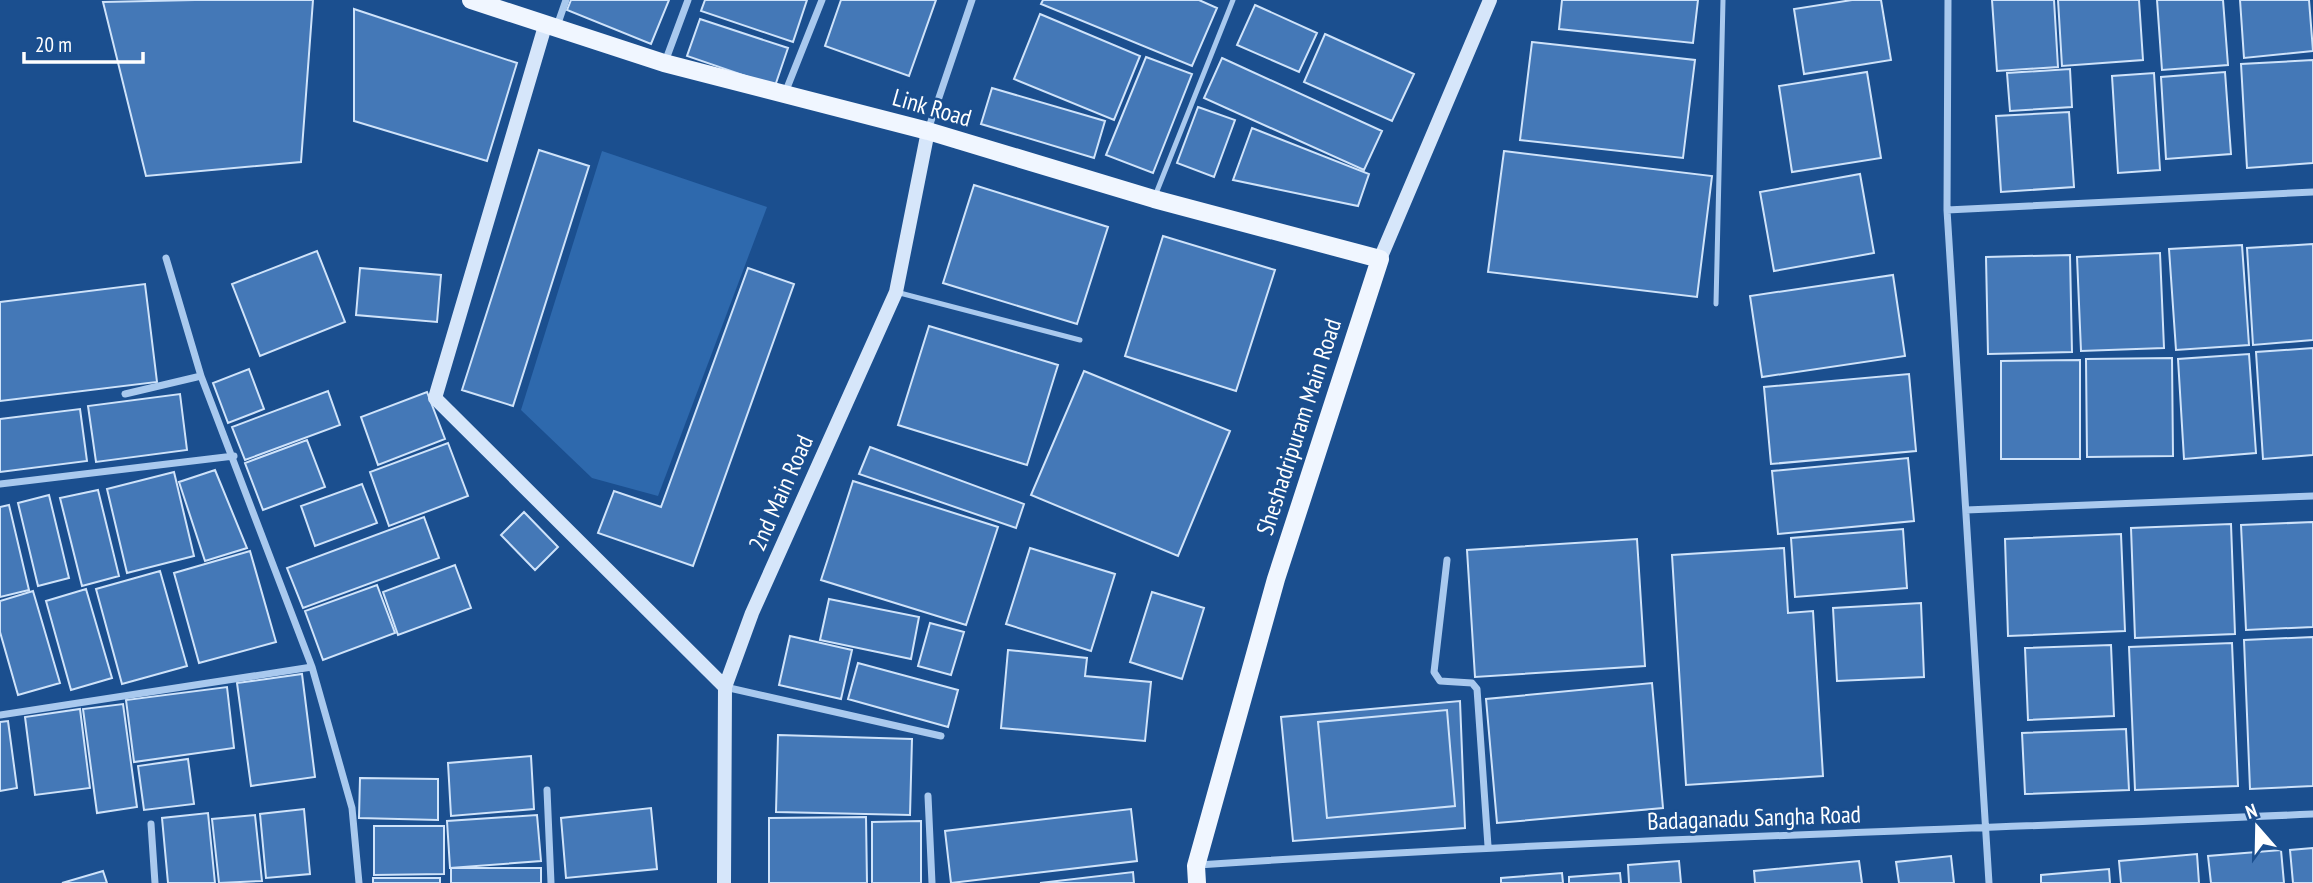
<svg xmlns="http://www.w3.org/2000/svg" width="2313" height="883" viewBox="0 0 2313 883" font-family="'PT Sans Narrow',sans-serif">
	<rect width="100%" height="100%" fill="#1b4f8f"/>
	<path fill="#2e69ad" d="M602 151 767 207 658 496 592 478 521 410Z"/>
	<path fill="#4478b7" stroke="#cfe3fa" stroke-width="2" d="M195 0H313L301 162 146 176 103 2Z
		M571 0H669L651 44 567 10Z
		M705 0H807L793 42 701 11Z
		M841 0H936L909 76 825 46Z
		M1043 0H1199L1217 8 1192 66 1041 4Z
		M1562 0H1698L1693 43 1559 29Z
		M1852 0H1881L1891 60 1804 74 1794 9Z
		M1992 0H2054L2058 67 1997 71Z
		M2058 0H2139L2143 60 2062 66Z
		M2157 0H2223L2228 65 2162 70Z
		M2240 0H2309L2313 51 2244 58Z
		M1255 5 1317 33 1299 72 1237 45Z
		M354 9 517 63 487 161 354 121Z
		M1040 14 1140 56 1114 120 1014 79Z
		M700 19 788 48 775 86 687 56Z
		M1325 34 1414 74 1392 121 1304 82Z
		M1532 42 1695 60 1683 158 1520 140Z
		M1146 57 1192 74 1153 173 1106 155Z
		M1222 58 1382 131 1364 170 1204 98Z
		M2313 60V163L2247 168 2241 64Z
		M2070 69 2072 107 2010 111 2007 73Z
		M1867 72 1881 158 1792 172 1779 86Z
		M2225 72 2231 154 2166 159 2161 77Z
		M2154 73 2160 170 2118 173 2112 76Z
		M992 88 1105 121 1094 158 981 124Z
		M1198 107 1235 120 1214 177 1177 163Z
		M2069 112 2074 187 2001 192 1996 116Z
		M1252 128 1369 174 1358 206 1233 180Z
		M539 150 589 166 513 406 462 390Z
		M1504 151 1712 176 1697 297 1488 272Z
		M1860 174 1874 253 1774 271 1760 192Z
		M974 185 1108 227 1077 324 943 283Z
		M1163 236 1275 270 1236 391 1125 356Z
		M2313 244V340L2253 345 2247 248Z
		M2242 245 2249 345 2176 350 2169 249Z
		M317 251 345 322 260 356 232 284Z
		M2160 253 2164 348 2081 351 2077 257Z
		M2070 255 2072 352 1988 354 1986 257Z
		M360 268 441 275 437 322 356 315Z
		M748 268 794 284 693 566 598 533 614 491 661 507Z
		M1893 275 1905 356 1762 377 1750 296Z
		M145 284 157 382 0 401V302Z
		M929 326 1058 365 1027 465 898 425Z
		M2313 348V455L2263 459 2256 352Z
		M2249 354 2256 453 2184 459 2178 359Z
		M2172 358 2173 456 2087 457 2086 359Z
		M2080 360V459H2001V361Z
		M249 369 264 409 228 423 213 383Z
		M1084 371 1230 431 1178 556 1031 495Z
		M1909 374 1916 451 1771 464 1764 387Z
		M328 391 340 425 245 460 232 427Z
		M427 392 445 439 378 465 361 417Z
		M180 394 187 450 96 462 88 406Z
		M80 409 87 461 0 472V419Z
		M307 440 325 487 263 510 245 463Z
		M448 443 468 496 389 526 370 472Z
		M870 447 1024 504 1016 528 859 474Z
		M1908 458 1914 521 1778 534 1772 471Z
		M215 470 247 548 205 561 179 482Z
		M174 472 194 556 127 573 107 489Z
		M853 481 998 527 966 625 821 580Z
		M362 484 377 523 315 546 301 506Z
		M98 490 119 576 82 586 60 498Z
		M49 495 69 578 38 586 18 503Z
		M9 505 29 590 0 597V507Z
		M524 512 558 547 535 570 501 535Z
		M424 517 439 558 303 608 287 568Z
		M2313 522V627L2246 630 2241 525Z
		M2231 524 2235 634 2135 638 2131 528Z
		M1903 529 1907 588 1795 597 1791 538Z
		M2121 534 2125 631 2008 636 2005 539Z
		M1637 539 1645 666 1475 677 1467 550Z
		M1030 548 1115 574 1091 651 1006 624Z
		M1784 548 1788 613 1813 611 1823 776 1686 785 1672 555Z
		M250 551 276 642 199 663 174 573Z
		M455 565 471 608 398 635 383 592Z
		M160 571 187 666 122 684 96 589Z
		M377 585 395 633 323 660 305 611Z
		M86 589 112 678 71 690 46 601Z
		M33 591 60 683 18 695 0 632V601Z
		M1152 592 1204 608 1182 679 1130 662Z
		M829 599 919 617 911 659 820 640Z
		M1921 603 1924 677 1837 681 1833 608Z
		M930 623 964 632 951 675 918 666Z
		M790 636 852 650 841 699 779 685Z
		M2313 637V786L2250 789 2244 640Z
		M2232 643 2238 786 2135 790 2129 647Z
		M2111 645 2114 716 2028 720 2025 648Z
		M1008 650 1087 658 1085 676 1151 682 1145 741 1001 728Z
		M858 663 958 690 948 727 848 699Z
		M302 674 315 777 251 786 237 683Z
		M1652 683 1663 808 1497 823 1486 699Z
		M227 687 234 748 134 762 126 700Z
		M1460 701 1465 828 1293 841 1281 717Z
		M123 704 137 807 97 813 83 709Z
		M80 709 90 788 35 795 25 717Z
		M1447 710 1455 806 1327 818 1318 722Z
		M8 721 17 788 0 791V722Z
		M2126 729 2129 790 2025 794 2022 733Z
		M778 735 912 739 910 815 776 812Z
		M531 756 534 809 451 816 448 763Z
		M188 759 194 804 144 810 138 766Z
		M360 778 438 779V820L359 818Z
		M651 808 657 869 566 878 561 818Z
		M304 809 310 874 266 878 260 814Z
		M1131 809 1137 861 951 883 945 831Z
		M208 813 215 883H168L162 818Z
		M255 815 262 881 219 883 212 819Z
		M537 815 541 861 450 868 447 821Z
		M866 817 867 883H769V818Z
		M921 821V883H872V822Z
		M374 826H444V874L374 875Z
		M2313 848V883H2293L2290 850Z
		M2281 850 2284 883H2211L2208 856Z
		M2197 854 2199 883H2121L2119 861Z
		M1951 856 1954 883H1899L1896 862Z
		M1679 861 1681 883H1629L1628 865Z
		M1859 861 1862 883H1755L1754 871Z
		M451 868H541V883H451Z
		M2109 869 2110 883H2041V875Z
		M103 871 107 883H62Z
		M1133 872 1134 883H1040Z
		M1562 873 1563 883H1501V878Z
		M1620 873 1621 883H1569V877Z
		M373 878H440V883H373Z"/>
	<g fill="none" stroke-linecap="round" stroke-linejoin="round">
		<path stroke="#a9c9ee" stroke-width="5" d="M1155 196 1233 0
			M896 292 1080 340
			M1716 304 1723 0"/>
		<path stroke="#a9c9ee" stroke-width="7" d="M1948 0 1947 210 1989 883
			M557 26 566 0
			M665 62 688 0
			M785 93 822 0
			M928 130 972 0
			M1947 210 2313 192
			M166 258 201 376 312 667 352 808 359 883
			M125 394 201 376
			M0 484 234 456
			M1966 510 2313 496
			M1447 560 1434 672 1440 681 1472 683 1477 689 1488 846
			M725 687 941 736
			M0 715 312 667
			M547 790 551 883
			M928 796 932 883
			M151 824 155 883
			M1198 865C1570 840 1941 831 2313 814"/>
		<path stroke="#d6e6fa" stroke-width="14" d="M545 26 435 398 725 687
			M1380 259 1490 0
			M724 883 725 687 752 613 896 292 928 131"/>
		<path stroke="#f0f6ff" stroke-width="18" d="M471 0 664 63 928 131 1154 199 1380 259 1276 579 1196 866 1197 883"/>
	</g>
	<g text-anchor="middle" stroke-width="5" stroke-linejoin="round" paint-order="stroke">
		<g font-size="24" fill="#fff" stroke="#1b4f8f">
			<text transform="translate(932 108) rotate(16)" y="8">Link Road</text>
			<text transform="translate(1299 427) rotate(-72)" y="8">Sheshadripuram Main Road</text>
			<text transform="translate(781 493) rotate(-66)" y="8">2nd Main Road</text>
			<text transform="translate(1754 818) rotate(-2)" y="8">Badaganadu Sangha Road</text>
		</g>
	</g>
	<g transform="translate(2257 827) rotate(340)" stroke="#1b4f8f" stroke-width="5" paint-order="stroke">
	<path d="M0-5L12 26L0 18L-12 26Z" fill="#ffffff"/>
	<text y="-10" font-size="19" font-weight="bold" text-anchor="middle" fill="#ffffff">N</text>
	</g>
	<path d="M24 52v10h119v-10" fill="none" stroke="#ffffff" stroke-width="3.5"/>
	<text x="35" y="52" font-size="21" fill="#ffffff" stroke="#1b4f8f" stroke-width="5" paint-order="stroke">20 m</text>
</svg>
